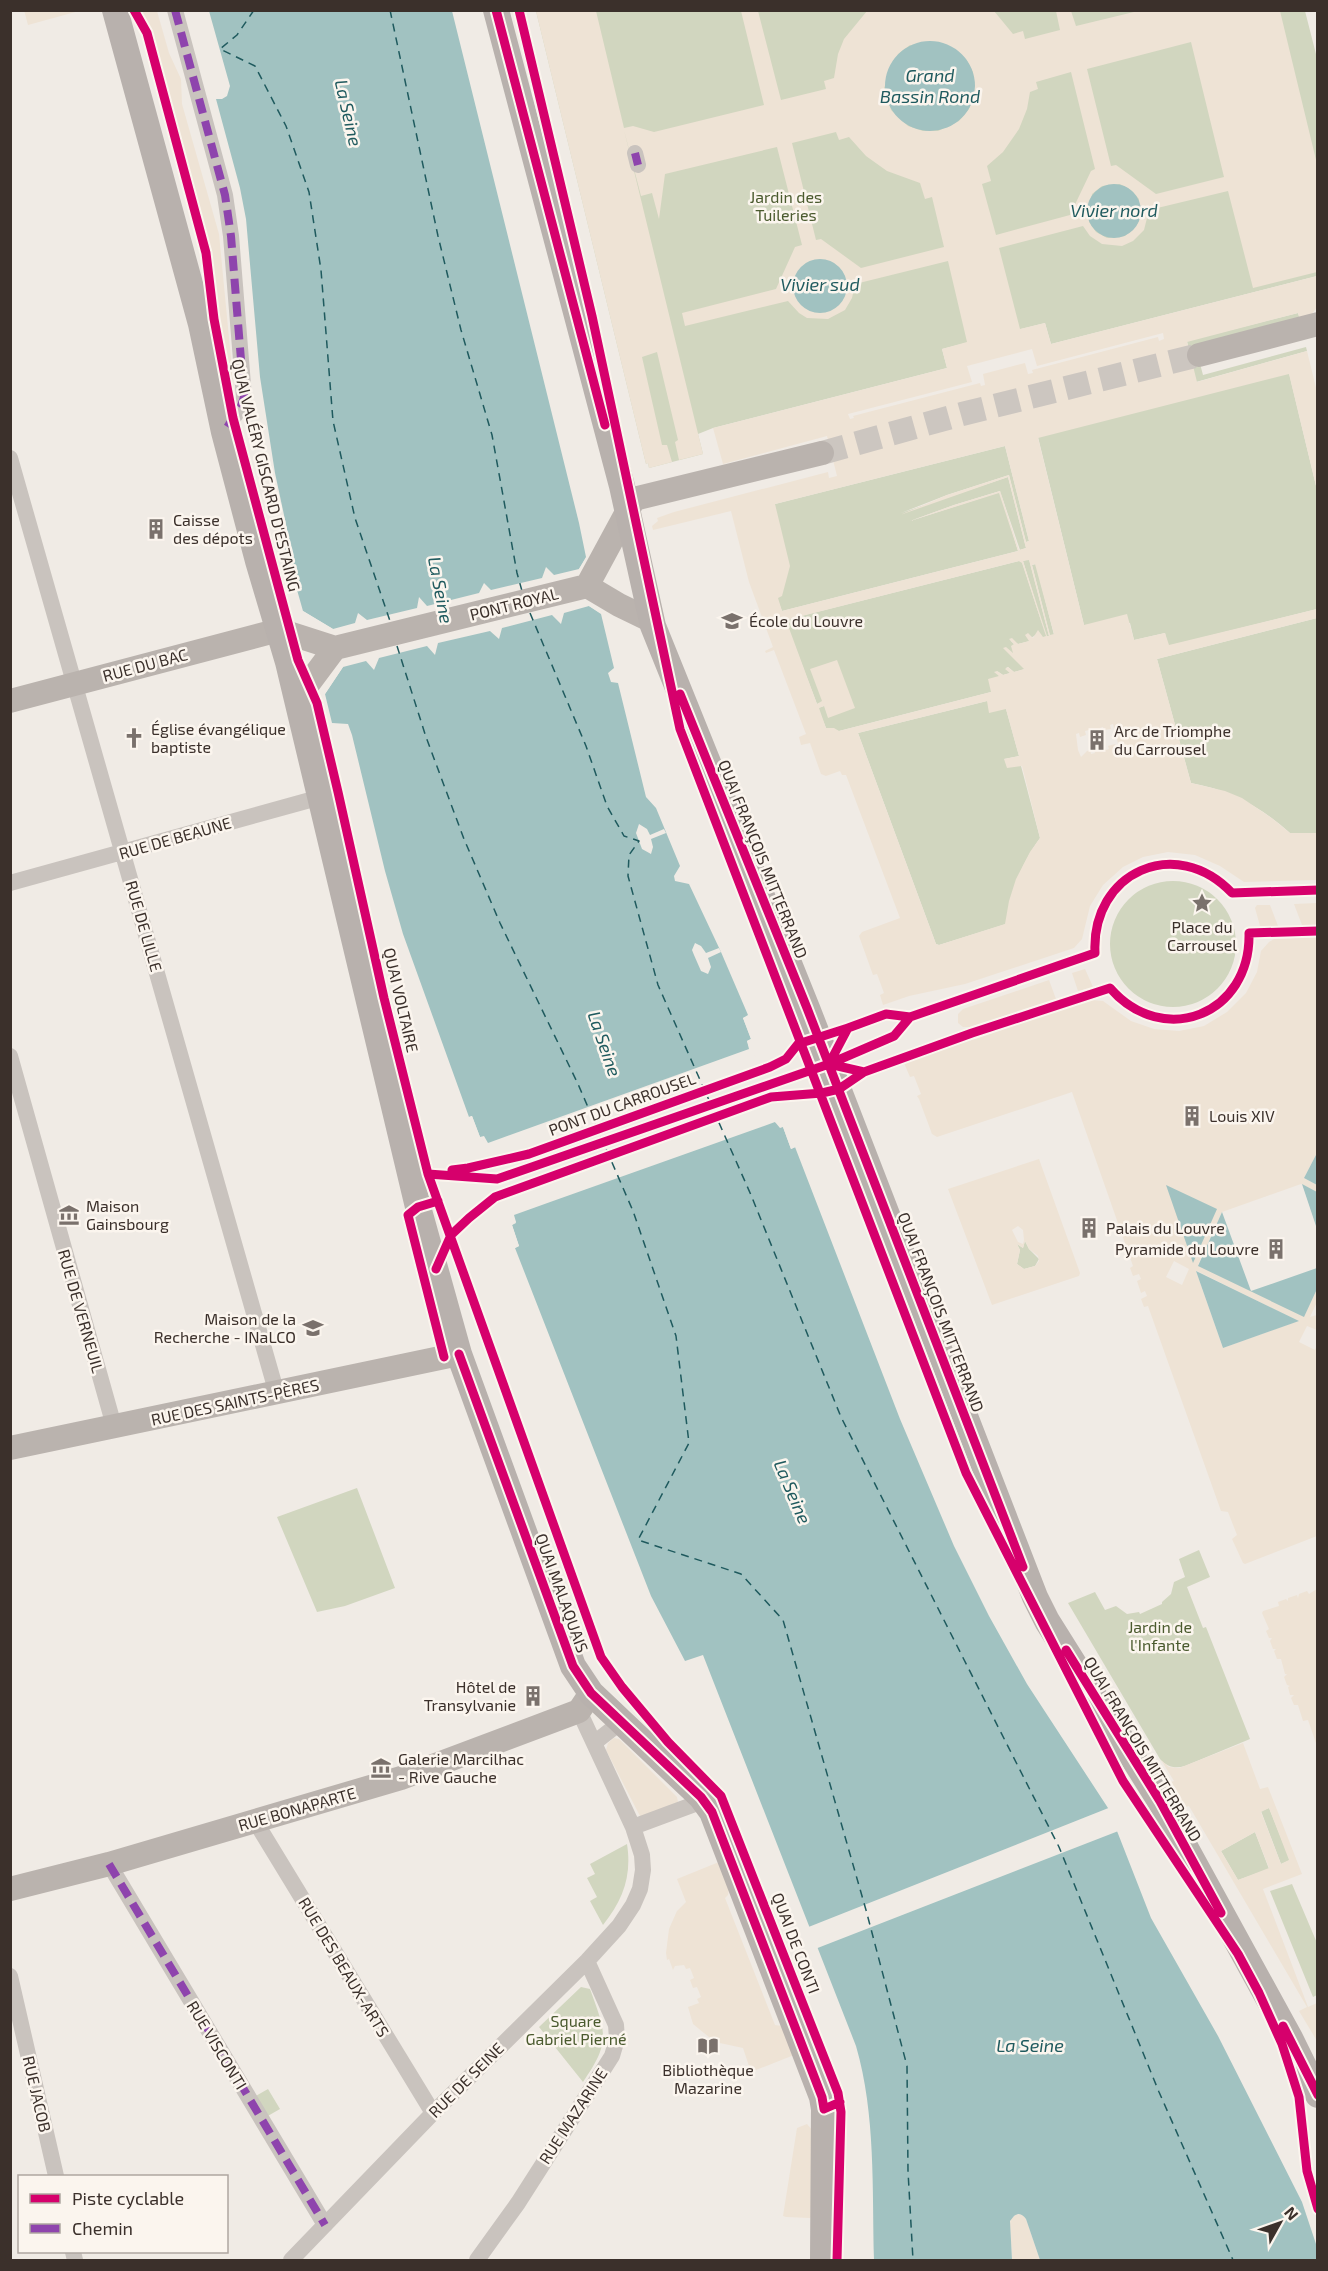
<svg xmlns="http://www.w3.org/2000/svg" width="1328" height="2271" viewBox="0 0 1328 2271" font-family="'Exo 2',sans-serif">
	<rect width="100%" height="100%" fill="#f0ebe5"/>
	<path fill="#d1d6bf" d="M536 11H1305L1318 62 1317 276 1051 344 1045 323 942 349 947 368 713 428 698 434 703 454 649 468 648 463 646 464Z
		M1298 313 1300 320 1195 345 1203 375 1306 347 1307 351 1196 382 1187 341Z
		M1289 373 1317 490V609L1168 646 1165 633 1134 640 1130 623 1084 625 1038 437Z
		M1005 446 1029 541 1026 542 1009 475 947 495 901 513 1008 477 1026 548 1020 550 1000 491 954 505 910 521 1000 492 1018 551 782 611 777 598 775 504Z
		M1029 559 1049 636 1043 638 1037 634 1031 638 1026 635 1030 641 1018 644 1010 640 1015 645 1025 669 1014 672 1008 667 1006 668 1010 673 1003 675 997 671 999 676 991 692 839 731 826 728 818 708 824 706 828 718 822 702 817 704 785 620 1019 561 1022 562 1046 636 1023 561Z
		M1036 564 1054 635 1050 636 1032 565Z
		M1317 618V833H1290C1261 807 1230 790 1191 783L1157 659Z
		M987 701 1006 709 1019 756 1004 759 1021 766 1040 838C1021 864 1011 891 1006 924L939 945 936 944 858 733Z
		M1110 944a63 63 0 1 1 126 0a63 63 0 1 1-126 0Z
		M1025 1241 1029 1249 1039 1259 1035 1266 1024 1269 1017 1264 1020 1250 1017 1244 1023 1248Z
		M357 1488 395 1588 345 1606 317 1612 277 1517Z
		M1199 1550 1210 1577 1187 1587 1203 1628 1206 1627 1250 1739 1185 1766C1175 1769 1167 1767 1160 1759L1068 1603 1095 1592 1105 1610 1116 1606 1127 1614 1139 1612 1140 1614 1162 1604V1602L1171 1594 1174 1582 1185 1577 1179 1559Z
		M1269 1808 1290 1860 1281 1864 1261 1811Z
		M1255 1832 1269 1869 1238 1880 1221 1851Z
		M627 1844C632 1876 623 1900 603 1925L590 1901 597 1897 587 1878 595 1874 590 1864Z
		M1292 1884 1317 1943V1995L1313 1997 1270 1891Z
		M581 1987 590 1989C606 2033 611 2042 583 2082L539 2027Z
		M268 2089 280 2109 266 2117 254 2097Z"/>
	<path fill="#eee3d5" fill-rule="evenodd" d="M24 10H79V11L28 25Z
		M138 11H157L169 53 181 79 182 104 219 234 235 400 226 374 217 321 202 262 207 258Z
		M536 11H596L624 128 633 126 654 132 764 105 741 11H758L781 100 826 89 824 81 834 78 838 54 844 39 867 11H994L1013 34 1023 31 1025 39 1060 30 1056 11H1071L1076 26 1138 11H1280L1317 164V272L1253 288 1228 191 1149 210 1144 230 1133 241 1122 246 1102 244 1090 236 1083 226 999 248 1020 329 1045 323 1051 344 1317 276V307L1312 314 1300 320 1298 313 1187 342 1197 382 1307 351 1317 392V490L1289 374 1038 438 1084 625 1127 614 1134 640 1165 633 1169 645 1317 609V618L1157 659 1191 783 1225 791 1242 798 1273 819 1290 833H1317V880L1244 882 1220 866 1195 855 1168 852 1143 857 1123 867 1103 885 1090 906 1082 939 1074 948 965 984 909 996 883 1005 880 995 884 993 877 974 873 975 859 936 862 932 900 918 846 775H842L840 771 826 776 821 774 810 743 801 745 799 737 806 734 774 650 766 653 765 651 773 647 749 582 731 511 653 530 652 526 658 521 657 518 674 512 828 472 829 478 837 476 827 436 723 464 713 428 947 368 942 349 967 342 948 261 855 284 852 298 845 310 828 319 807 318 799 313 788 301 685 326 682 313 776 289 795 247 802 245 777 147 665 174 659 219 652 193 641 196 624 130 703 454 679 460 675 442 678 440 657 352 642 357 662 445H667L672 462 649 468 648 463 646 464ZM1191 42 1224 177 1156 194 1116 165 1111 166 1087 69ZM910 45 966 59 973 72 974 95 969 109 959 121 938 131H923L908 126 891 110 884 88 898 54ZM1071 72 1095 169 1091 171 1070 215 996 235 982 184 991 181 987 166 1003 152 1019 129 1027 109 1030 92 1038 89 1036 82ZM836 132 839 140 849 137 866 156 887 171 920 183 925 199 932 197 944 247 861 268 821 239 816 240 792 143ZM1120 184 1131 190 1139 199 1138 223 1125 236 1107 238 1096 232 1089 222 1092 194 1102 186ZM1163 333 1164 339 1159 341 1158 337 1032 370 1033 373 1028 374 1025 363 983 374 985 385 981 386 980 383 853 416 854 418 850 419 848 414 972 382 967 366 1032 349 1037 366ZM1005 446 1029 541 1026 542 1009 475 947 495 900 515 1008 477 1026 548 1019 550 1000 491 954 505 910 521 999 493 1018 551 782 611 778 598 782 596 790 566 775 504ZM1029 560 1049 636H1047L1023 561ZM1019 561 1022 563 1046 636 1043 637 1038 630 1033 638 1028 633 1025 635 1029 641 1018 644 1012 638 1009 639 1014 644 1011 646 1013 653 1006 647 1003 648 1024 669 1014 672 1008 667 1005 669 1010 673 1003 675 997 671 994 672 999 676 988 679 991 692 839 731 834 728H826L819 708 824 706 828 718 855 708 837 660 810 669 822 701 817 704 786 620ZM1035 564 1054 634 1050 635 1032 565ZM987 701 989 713 1006 709 1019 756 1004 759 1007 768 1022 766 1040 838 1030 852 1016 879 1009 901 1005 924 939 945 936 944 858 733ZM1113 724 1119 747H1116L1115 744 1108 746 1109 749 1106 750 1104 747 1094 750 1095 753 1091 754 1090 750 1087 751 1081 757 1078 750 1076 734 1079 733 1080 737 1086 735 1085 731 1089 730 1090 734 1101 731 1100 728 1103 727 1104 730 1111 729 1110 725Z
		M1317 903V925H1302L1294 904Z
		M1257 905H1270L1278 926H1260L1255 908Z
		M1317 937V1153L1304 1178 1317 1185V1192L1301 1184 1222 1212 1198 1265 1304 1316 1317 1289V1302L1310 1317 1317 1315V1330L1307 1326 1299 1342 1315 1350 1317 1345V1536L1245 1564 1243 1563 1232 1539 1237 1535 1228 1512 1221 1511 1148 1306 1144 1307 1141 1299 1147 1296 1145 1291 1141 1293 1137 1281 1141 1279 1139 1274 1133 1276 1130 1268 1133 1266 1072 1092 937 1137 932 1134 919 1099 917 1096 921 1094 914 1076 910 1077 904 1063 1091 1000 1103 1001 1131 1021 1154 1029 1179 1031 1204 1026 1227 1012 1246 993 1257 972 1261 951 1269 942 1274 939ZM1174 1261 1189 1269 1182 1285 1166 1277ZM1196 1271H1197L1298 1321 1223 1348Z
		M1085 969 1093 987 1078 991 1072 973Z
		M1049 980 1056 999 970 1027H963L958 1023V1014L963 1009Z
		M1039 1159 1080 1273 1079 1276 992 1305 948 1189ZM1018 1226 1023 1230 1024 1240 1023 1244 1018 1242 1012 1230ZM1025 1241 1029 1249 1038 1256 1039 1261 1035 1266 1024 1269 1017 1264 1020 1250 1017 1244 1023 1248Z
		M1317 1589 1318 1746H1317L1308 1720 1303 1721 1298 1705H1294L1291 1698 1294 1695H1290L1288 1687 1290 1686 1287 1685 1284 1677 1287 1674H1285L1281 1659H1277L1274 1651 1276 1649H1273L1270 1641 1272 1638H1269L1266 1631 1269 1629 1262 1613 1263 1611 1279 1606 1278 1602 1286 1599 1288 1601V1598L1297 1595 1298 1598 1299 1594 1307 1591 1309 1594Z
		M614 1738 619 1739 677 1797 678 1802 641 1818 606 1750 608 1743Z
		M1243 1743 1260 1789 1268 1787 1302 1874 1263 1889 1308 2007 1317 2003V2041L1299 2011 1307 2007 1189 1806 1180 1809 1165 1784 1174 1781 1161 1760 1169 1767 1179 1768ZM1269 1808 1289 1860 1281 1864 1261 1812ZM1255 1832 1269 1868 1238 1880 1221 1851Z
		M719 1862 729 1889 728 1895 725 1898 775 2025 782 2026 794 2055 751 2072 743 2048 715 2042 693 2024 688 2007 699 2003 697 1999 701 1997 697 1987 693 1988 690 1980 694 1978 690 1968 686 1969 684 1965 675 1966 673 1970 669 1959 667 1960 666 1953 669 1929 677 1911 686 1902 677 1879Z
		M807 2124 813 2131V2215L810 2218 786 2217 783 2216 797 2128Z
		M1016 2214 1023 2215 1026 2219 1040 2260H1012L1010 2223 1011 2219Z"/>
	<path fill="#a1c2c1" d="M209 11H452L579 523 586 557 579 569 589 606 601 614 614 668 608 673 611 682 618 683 646 797 656 808 680 866 674 876 675 881 689 884 721 952 748 1015 743 1018 751 1039 747 1041 775 1122 783 1127 791 1149 795 1147 900 1419 954 1546 989 1616 1027 1684 1108 1808 1151 1918 1218 2036 1302 2202 1317 2247V2260H1040L1026 2219C1023 2215 1019 2212 1014 2216L1010 2221 1012 2260H874C872 2189 876 2115 856 2046L703 1655 685 1661 651 1596 515 1248 519 1246 512 1225 516 1223 487 1143 480 1137 472 1116 469 1117 403 934 385 871 352 735 348 724 332 723 325 694 343 667 333 629 303 611 284 544 290 543 275 473 260 377 246 219 240 188 216 99H222L227 96 230 86Z
		M885 86a45 45 0 1 1 90 0a45 45 0 1 1-90 0Z
		M1087 211a27 27 0 1 1 54 0a27 27 0 1 1-54 0Z
		M793 286a27 27 0 1 1 54 0a27 27 0 1 1-54 0Z
		M1317 1153V1185L1304 1178Z
		M1302 1184 1317 1192V1229Z
		M1166 1185 1217 1209 1193 1263Z
		M1222 1212 1251 1291 1317 1268V1289L1304 1317 1198 1266Z
		M1196 1271 1299 1321 1223 1348Z"/>
	<path fill="#f0ebe5" d="M589 553V558L583 569 592 604 603 612 605 616 589 606 564 613 561 624 552 615 502 628 499 639 490 631 438 643 435 655 427 646 379 658 374 670 366 661 343 667 325 694 324 690 339 666 330 631 304 616 303 611 333 629 355 623 358 613 367 620 417 608 419 597 427 606 479 593 484 583 491 590 542 578 546 567 554 575 579 569Z
		M639 824 647 829 650 835 664 829 666 833 651 839 653 847 651 854 642 849 636 833Z
		M695 943 701 946 706 953 719 948 721 952 708 958 711 967 708 974 701 971 694 955 692 950Z
		M751 1015 747 1019 754 1039 751 1043 752 1048 778 1121 781 1125 785 1126 793 1145 798 1146 791 1149 783 1127 780 1128 775 1122 553 1201 514 1215 516 1222 512 1225 519 1246 513 1249 515 1245 509 1225 512 1221 511 1216 483 1140 478 1139 471 1119 466 1118 472 1116 480 1137 484 1136 488 1143 749 1049 747 1041 751 1039 743 1018Z
		M1111 1807 1121 1830 815 1949 806 1928Z"/>
	<g fill="none" stroke-linecap="round" stroke-linejoin="round">
		<path stroke="#1f5a5e" stroke-width="1.5" stroke-dasharray="8 6" stroke-linecap="butt" d="M254 10 237 35 220 49 255 66 286 126 309 192 321 270 333 421 355 518 391 624
			M390 10 438 236 461 330 492 435 517 573 522 591
			M530 613 586 746 607 806 624 836 639 841 629 855 628 876 658 985 751 1195 841 1417 1059 1847 1159 2092 1233 2260
			M397 646 426 737 464 839 500 923 578 1084 633 1211 676 1336 689 1443 638 1540 741 1574 783 1620 866 1910 907 2066 908 2171 913 2260"/>
		<path stroke="#ccc6c0" stroke-width="24" stroke-dasharray="24 12" stroke-linecap="butt" d="M822 453 962 414 1199 355"/>
		<path stroke="#c9c3be" stroke-width="16" d="M175 10 225 195 231 236 244 397 241 406 224 432
			M635 153 638 165
			M10 458 277 1394
			M10 883 321 797
			M10 1056 114 1426
			M594 1743 621 1722
			M255 1821 433 2113
			M633 1827 703 1801
			M109 1864 325 2225
			M10 1976 56 2176
			M73 2252 75 2260
			M291 2260 433 2113 587 1961 619 1926 633 1905 640 1889 643 1870 642 1855 633 1827 579 1711
			M477 2260 518 2203 612 2056 617 2039 616 2025 587 1961"/>
		<path stroke="#bab3ae" stroke-width="24" d="M1199 355 1318 324
			M587 586 634 499 822 453
			M297 699 335 648
			M10 701 279 630 335 648 587 586 619 605 652 621
			M10 1448 459 1354
			M10 1889 109 1864 401 1778 579 1711 591 1693"/>
		<path stroke="#b8b1ad" stroke-width="26" d="M115 10 201 324 224 432 258 561 288 662 418 1207 459 1354 573 1666 591 1693 701 1797 712 1812 822 2097 824 2109 823 2260
			M496 10 622 486 653 626 807 1008 1035 1597 1047 1621 1160 1801 1290 2038 1318 2095"/>
		<path stroke="#8e44ad" stroke-width="8" stroke-dasharray="15 8" stroke-linecap="butt" d="M175 10 225 195 231 236 244 397 241 406 224 432
			M635 153 638 165
			M109 1864 325 2225"/>
		<g stroke="#fbf5ee" stroke-width="13">
			<path id="cycleway" d="M134 10 147 33 206 253 214 319 233 418 298 660 317 703 338 792 384 998 428 1174 601 1657 622 1687 668 1742 721 1796 838 2093 841 2112 837 2260
				M496 10 605 425
				M519 10 592 316 680 729 966 1473 1123 1781 1238 1954 1259 1993 1282 2044 1299 2097 1307 2171 1318 2209
				M680 694 807 1008 1023 1567
				M829 1064 848 1028 886 1014 910 1017 1095 953C1091 872 1176 834 1232 893L1318 890
				M829 1064 864 1072 972 1033 1110 988C1163 1049 1251 1015 1249 933L1318 931
				M452 1170 468 1168 529 1154 770 1067 786 1059 798 1044 848 1028
				M428 1174 497 1179 829 1064 894 1036 910 1017
				M438 1201 418 1207 408 1215 444 1357
				M436 1269 451 1235 469 1218 495 1197 771 1097 822 1093 839 1089 864 1072
				M459 1354 573 1666 591 1693 701 1797 712 1812 822 2097 824 2109 840 2102
				M1066 1650 1160 1801 1221 1913
				M1283 2026 1318 2095"/>
		</g>
		<use href="#cycleway" stroke="#d6006c" stroke-width="9"/>
	</g>
	<defs>
		<g id="building-bare" transform="scale(1.62)"><path d="M-4-6H4V6H1V3H-1V6H-4ZM-2.5-4.3h1.7v1.8h-1.7ZM.8-4.3h1.7v1.8H.8ZM-2.5-1h1.7V.8h-1.7ZM.8-1h1.7V.8H.8Z" fill="#7a716c" stroke="#fbf5ee" stroke-width="2.5" paint-order="stroke"/></g>
		<g id="university-bare" transform="scale(1.62)"><path d="M0-5L7-2L0 1L-7-2ZM-4 1L0 2.5L4 1V4Q0 6-4 4Z" fill="#7a716c" stroke="#fbf5ee" stroke-width="2.5" paint-order="stroke"/></g>
		<g id="church-bare" transform="scale(1.62)"><path d="M-1.2-6h2.4v3.5h3.3v2.4h-3.3V6h-2.4V-.1h-3.3v-2.4h3.3Z" fill="#7a716c" stroke="#fbf5ee" stroke-width="2.5" paint-order="stroke"/></g>
		<g id="sight-bare" transform="scale(1.62)"><path d="M0-6L1.8-2.2L6-1.7L2.9 1.2L3.7 5.4L0 3.3L-3.7 5.4L-2.9 1.2L-6-1.7L-1.8-2.2Z" fill="#7a716c" stroke="#fbf5ee" stroke-width="2.5" paint-order="stroke"/></g>
		<g id="museum-bare" transform="scale(1.62)"><path d="M0-6L6-3V-2H-6V-3ZM-5-1h2V3h-2ZM-1-1h2V3h-2ZM3-1h2V3H3ZM-6 4H6V6H-6Z" fill="#7a716c" stroke="#fbf5ee" stroke-width="2.5" paint-order="stroke"/></g>
		<g id="library-bare" transform="scale(1.62)"><path d="M-6-4Q-3-5.5-.7-3.5V5Q-3 3-6 4ZM6-4Q3-5.5 .7-3.5V5Q3 3 6 4Z" fill="#7a716c" stroke="#fbf5ee" stroke-width="2.5" paint-order="stroke"/></g>
	</defs>
	<g fill-rule="evenodd">
		<use href="#building-bare" x="156" y="529"/>
		<use href="#university-bare" x="732" y="621"/>
		<use href="#church-bare" x="134" y="738"/>
		<use href="#building-bare" x="1097" y="740"/>
		<use href="#sight-bare" x="1202" y="903"/>
		<use href="#building-bare" x="1192" y="1116"/>
		<use href="#museum-bare" x="69" y="1215"/>
		<use href="#building-bare" x="1089" y="1228"/>
		<use href="#building-bare" x="1276" y="1249"/>
		<use href="#university-bare" x="313" y="1328"/>
		<use href="#building-bare" x="533" y="1696"/>
		<use href="#museum-bare" x="381" y="1768"/>
		<use href="#library-bare" x="708" y="2046"/>
	</g>
	<g text-anchor="middle" stroke-width="5" stroke-linejoin="round" paint-order="stroke">
		<g font-size="16" fill="#4a5a2e" stroke="#fbf5ee">
			<text x="786" y="203">Jardin des<tspan x="786" dy="18">Tuileries</tspan></text>
			<text x="1160" y="1633">Jardin de<tspan x="1160" dy="18">l'Infante</tspan></text>
			<text x="576" y="2027">Square<tspan x="576" dy="18">Gabriel Pierné</tspan></text>
		</g>
		<g font-size="16" fill="#3b302b" stroke="#fbf5ee">
			<text transform="translate(266 475) rotate(76)" y="6">QUAI VALÉRY GISCARD D'ESTAING</text>
			<text transform="translate(514 604) rotate(-14)" y="6">PONT ROYAL</text>
			<text transform="translate(145 665) rotate(-15)" y="6">RUE DU BAC</text>
			<text transform="translate(175 838) rotate(-16)" y="6">RUE DE BEAUNE</text>
			<text transform="translate(763 859) rotate(68)" y="6">QUAI FRANÇOIS MITTERRAND</text>
			<text transform="translate(144 926) rotate(74)" y="6">RUE DE LILLE</text>
			<text transform="translate(401 1000) rotate(77)" y="6">QUAI VOLTAIRE</text>
			<text transform="translate(622 1104) rotate(-20)" y="6">PONT DU CARROUSEL</text>
			<text transform="translate(81 1311) rotate(74)" y="6">RUE DE VERNEUIL</text>
			<text transform="translate(941 1312) rotate(69)" y="6">QUAI FRANÇOIS MITTERRAND</text>
			<text transform="translate(235 1402) rotate(-12)" y="6">RUE DES SAINTS-PÈRES</text>
			<text transform="translate(562 1593) rotate(70)" y="6">QUAI MALAQUAIS</text>
			<text transform="translate(1143 1749) rotate(59)" y="6">QUAI FRANÇOIS MITTERRAND</text>
			<text transform="translate(297 1809) rotate(-16)" y="6">RUE BONAPARTE</text>
			<text transform="translate(796 1943) rotate(69)" y="6">QUAI DE CONTI</text>
			<text transform="translate(344 1967) rotate(59)" y="6">RUE DES BEAUX-ARTS</text>
			<text transform="translate(217 2045) rotate(59)" y="6">RUE VISCONTI</text>
			<text transform="translate(466 2080) rotate(-45)" y="6">RUE DE SEINE</text>
			<text transform="translate(37 2094) rotate(77)" y="6">RUE JACOB</text>
			<text transform="translate(573 2116) rotate(-57)" y="6">RUE MAZARINE</text>
		</g>
		<g font-size="16" fill="#3b302b" stroke="#fbf5ee" text-anchor="start">
			<text x="173" y="526">Caisse<tspan x="173" dy="18">des dépots</tspan></text>
			<text x="749" y="627">École du Louvre</text>
			<text x="151" y="735">Église évangélique<tspan x="151" dy="18">baptiste</tspan></text>
			<text x="1114" y="737">Arc de Triomphe<tspan x="1114" dy="18">du Carrousel</tspan></text>
			<text x="1202" y="933" text-anchor="middle">Place du<tspan x="1202" dy="18">Carrousel</tspan></text>
			<text x="1209" y="1122">Louis XIV</text>
			<text x="86" y="1212">Maison<tspan x="86" dy="18">Gainsbourg</tspan></text>
			<text x="1106" y="1234">Palais du Louvre</text>
			<text x="1259" y="1255" text-anchor="end">Pyramide du Louvre</text>
			<text x="296" y="1325" text-anchor="end">Maison de la<tspan x="296" dy="18">Recherche - INaLCO</tspan></text>
			<text x="516" y="1693" text-anchor="end">Hôtel de<tspan x="516" dy="18">Transylvanie</tspan></text>
			<text x="398" y="1765">Galerie Marcilhac<tspan x="398" dy="18">- Rive Gauche</tspan></text>
			<text x="708" y="2076" text-anchor="middle">Bibliothèque<tspan x="708" dy="18">Mazarine</tspan></text>
		</g>
		<g font-size="18" font-style="italic" fill="#1f5a5e" stroke="#fbf5ee">
			<text x="930" y="82">Grand<tspan x="930" dy="21">Bassin Rond</tspan></text>
			<text transform="translate(348 113) rotate(77)" y="6">La Seine</text>
			<text x="1114" y="217">Vivier nord</text>
			<text x="820" y="291">Vivier sud</text>
			<text transform="translate(440 590) rotate(79)" y="6">La Seine</text>
			<text transform="translate(604 1044) rotate(71)" y="6">La Seine</text>
			<text transform="translate(792 1492) rotate(67)" y="6">La Seine</text>
			<text x="1030" y="2052">La Seine</text>
		</g>
	</g>
	<rect width="1328" height="2271" fill="none" stroke="#3b302b" stroke-width="24"/>
	<rect x="18" y="2175" width="210" height="78" fill="#fbf5ee" stroke="#aea6a0" stroke-width="1.5"/>
	<rect x="30" y="2194" width="30" height="9" fill="#d6006c" stroke="#aea6a0" stroke-width="1.5"/>
	<text x="72" y="2205" font-size="18" fill="#3b302b">Piste cyclable</text>
	<rect x="30" y="2224" width="30" height="9" fill="#8e44ad" stroke="#aea6a0" stroke-width="1.5"/>
	<text x="72" y="2235" font-size="18" fill="#3b302b">Chemin</text>
	<g transform="translate(1280 2223) rotate(50)" stroke="#fbf5ee" stroke-width="4.5" paint-order="stroke">
	<path d="M0-4.5L10 22L0 15L-10 22Z" fill="#3b302b"/>
	<text y="-9" font-size="16" font-weight="bold" text-anchor="middle" fill="#3b302b">N</text>
	</g>
</svg>
